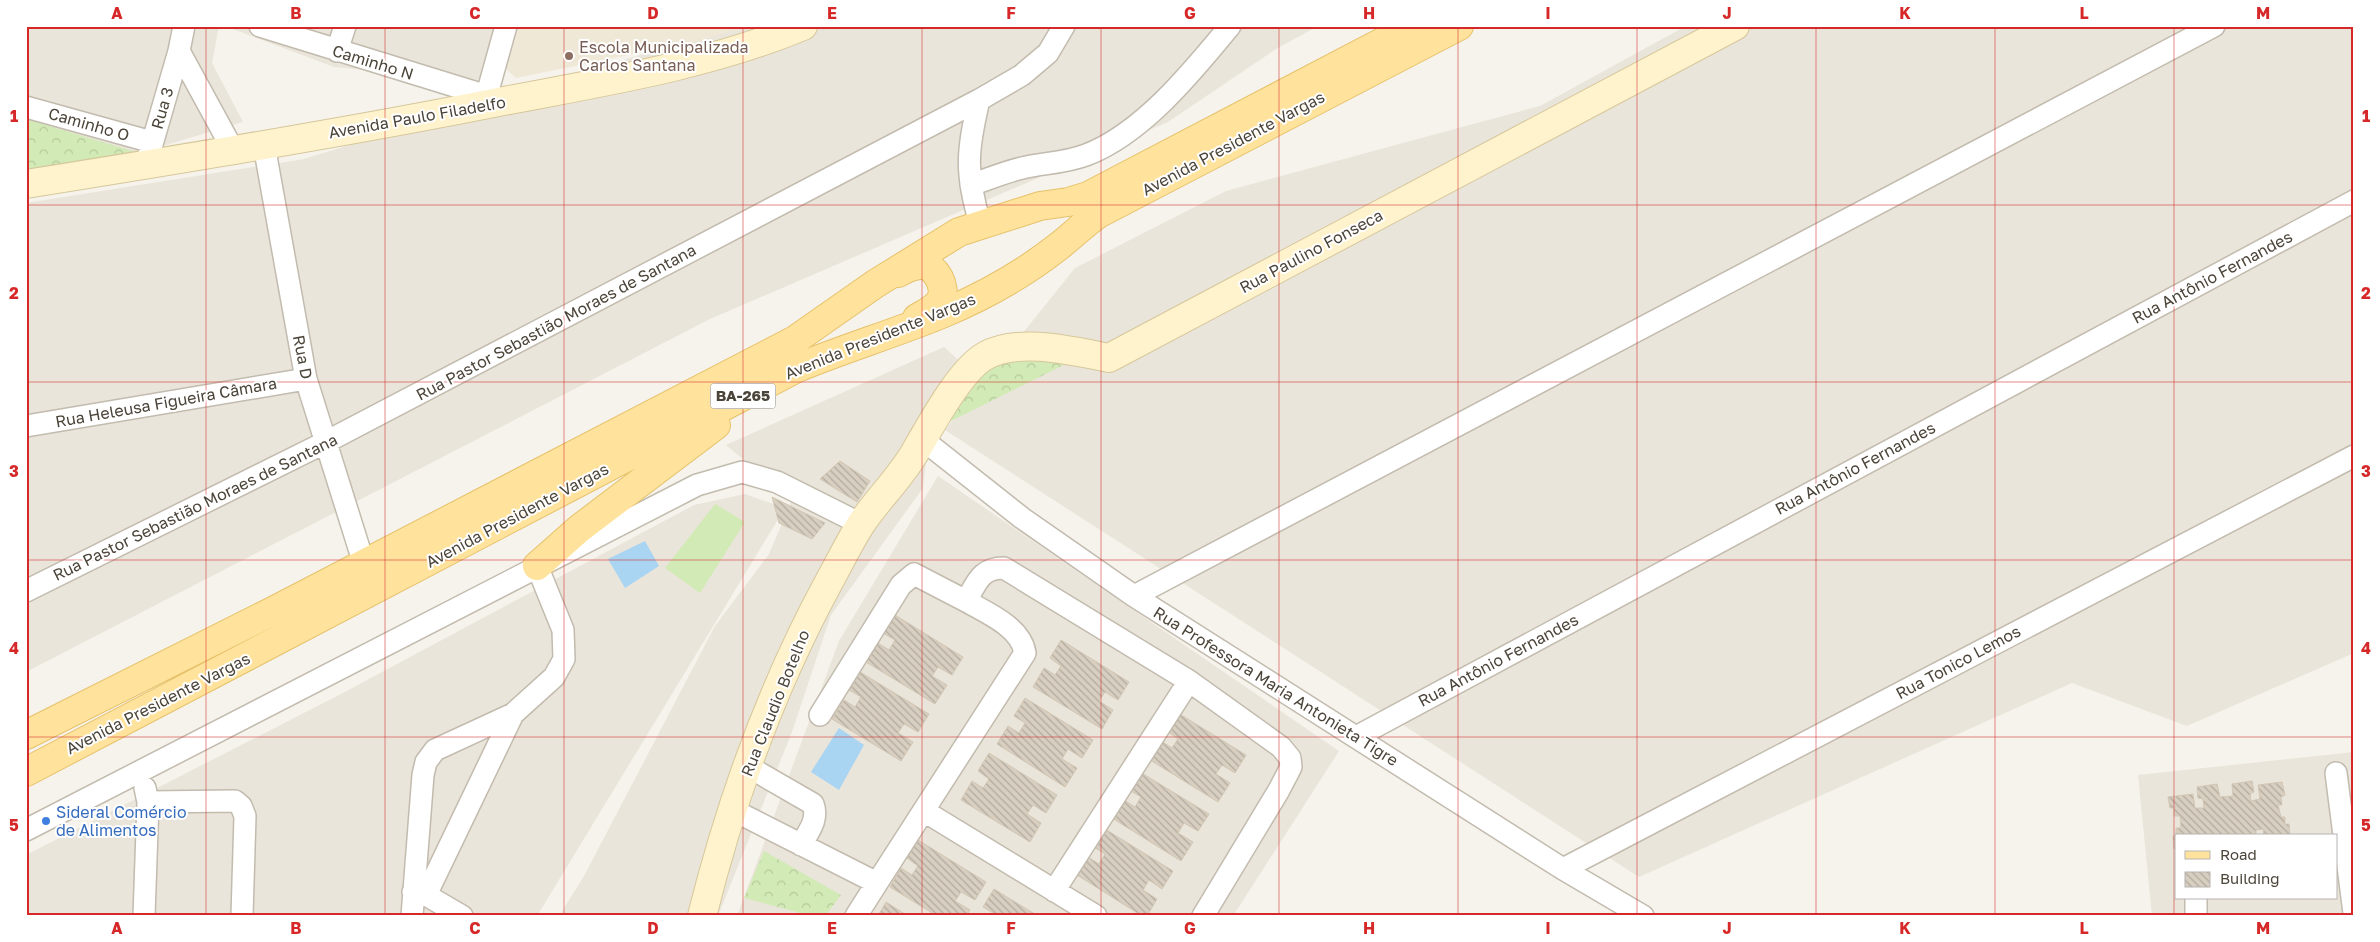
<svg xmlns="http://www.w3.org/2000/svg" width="2380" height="942" viewBox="0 0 2380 942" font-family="'Golos Text',sans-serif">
	<defs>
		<pattern id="forest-crowns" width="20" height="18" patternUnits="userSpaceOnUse" patternTransform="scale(1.25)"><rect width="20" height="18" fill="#d2eab5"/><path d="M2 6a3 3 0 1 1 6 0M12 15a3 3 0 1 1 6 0" fill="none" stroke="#b6ca9c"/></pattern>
		<pattern id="building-back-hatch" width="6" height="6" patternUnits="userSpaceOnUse" patternTransform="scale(1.25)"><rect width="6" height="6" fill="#d8cfc1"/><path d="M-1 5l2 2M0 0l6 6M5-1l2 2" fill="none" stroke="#b1aa9e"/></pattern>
	</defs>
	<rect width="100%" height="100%" fill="#f6f3ec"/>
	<path fill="#eae5da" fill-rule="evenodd" d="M26 26H219L212 63 243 122 139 153 26 171Z
		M225 26H519L506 69 477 80 334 67Z
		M733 26H1318L1276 49 1168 122 710 319 26 672V203L304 159Z
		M1686 26H2354V653L2187 726 2072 683 1639 877 945 430 1075 268 1226 191 1540 106Z
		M944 347 965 366 927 452 923 488 831 615 792 732 718 916H559L584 876 715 626 769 554 792 500 726 445Z
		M938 476 1339 751 1233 916H737L839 641Z
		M745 494 785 508 537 916H26V855L341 694 694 505Z
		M2354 752V916H2152L2138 775ZM2176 836H2336V898H2176Z"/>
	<path fill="#efe8d6" d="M519 26H753L693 42 516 78 506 69Z"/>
	<path fill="url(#forest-crowns)" d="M26 119 139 153 26 171Z
		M1082 356 939 427 988 357Z
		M764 851 841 895 825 916H811L744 898Z"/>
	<path fill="#d2eab5" d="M715 504 745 522 700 593 665 568Z"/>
	<path fill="#a9d4f2" d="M645 541 659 566 625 588 608 559Z
		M839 728 864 745 839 790 811 772Z"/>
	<path fill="url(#building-back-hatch)" stroke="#d3c7b4" d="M840 461 870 481 857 502 820 479Z
		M772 497 825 523 812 539 779 523Z
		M895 615 963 657 952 675 938 667 932 676 947 685 935 704 866 662 878 643 889 650 895 640 883 633Z
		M1061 640 1129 682 1118 700 1105 692 1099 701 1113 710 1102 729 1033 687 1044 668 1055 675 1061 666 1050 658Z
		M860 672 929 714 918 732 904 724 898 733 913 742 901 761 832 719 844 700 855 707 861 697 849 690Z
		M1025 698 1093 740 1082 758 1068 749 1062 759 1077 768 1065 787 997 744 1008 726 1019 733 1025 723 1014 716Z
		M1178 713 1246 755 1235 773 1222 765 1216 774 1230 783 1218 802 1150 760 1161 741 1172 748 1178 739 1167 731Z
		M989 753 1057 795 1046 813 1033 805 1027 814 1041 823 1030 842 961 800 972 781 983 788 989 779 978 771Z
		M1140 772 1209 814 1198 831 1184 823 1178 833 1193 842 1181 861 1112 818 1124 800 1135 807 1141 797 1129 790Z
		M2252 781 2254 792 2250 794 2251 801 2260 799 2258 785 2282 782 2285 795 2281 797 2282 805H2278L2281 817H2285V824H2289L2290 836H2264L2263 829 2256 830V835L2260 836H2176V849H2174L2173 836 2176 835V828H2181L2180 816H2174V808H2170L2168 797 2193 794 2195 808H2204L2203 799 2198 798 2197 787 2217 784 2220 797 2233 796 2232 784Z
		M1105 829 1173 871 1162 889 1149 880 1143 890 1157 899 1147 916H1142L1077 875 1088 857 1099 864 1105 854 1094 847Z
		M918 840 986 882 975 900 961 892 955 901 970 910 966 916H937L890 887 901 868 912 875 918 866 907 858Z
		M994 889 1038 916H994L995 914 983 907Z
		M886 902 908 916H878Z"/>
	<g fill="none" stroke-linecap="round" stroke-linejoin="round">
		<g stroke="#c2bbae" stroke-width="24">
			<path id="street" d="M260 26 487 96
				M179 51 233 150
				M337 51 345 26
				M979 100C967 150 965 173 980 223
				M484 105 506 26
				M26 107 152 142
				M264 145 306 379 364 564
				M146 165 179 51 184 26
				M971 185C988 179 1005 172 1022 168 1043 163 1065 163 1086 155 1142 134 1193 71 1230 26
				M26 426 306 379
				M922 439 1022 518 1134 596 1563 869 1643 916
				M26 591 326 442 979 100 1022 75 1048 53 1064 26
				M1134 596 2214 26
				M820 715 901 585 914 574 966 601
				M1356 737 2354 201
				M749 767 813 804C819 820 808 832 801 845
				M2336 773 2354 913
				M148 802 235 801 241 806 245 816 242 916
				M733 810 877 883 1025 653C1021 627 987 613 966 601 977 583 980 568 1004 568L1189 681 1281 747 1290 758 1291 767 1279 790 1203 916
				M924 811 1096 916
				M26 830 697 485 742 472 777 482 861 524
				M1563 869 2354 456
				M1054 891 1189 681
				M413 892 426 895 513 714
				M426 895 462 916
				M144 916 148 802 145 788
				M412 916 423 775 426 762 435 750 513 714 554 677 564 659 563 630 537 566
				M856 916 877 883
				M2196 916V898"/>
		</g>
		<g stroke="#d6c79b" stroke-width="30">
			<path id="secondary" d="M26 184C188 158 349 132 509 100 608 81 709 65 803 26
				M702 916C731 800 774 682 831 578 841 560 850 541 861 524 877 500 899 479 914 454 929 428 960 370 985 356 1019 337 1073 351 1109 358L1735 26"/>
		</g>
		<g stroke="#e6c16a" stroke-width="30">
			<path id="primary" d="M898 273C905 269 914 264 923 265 936 266 947 288 941 299 937 308 925 313 917 318
				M537 566 580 528 716 425
				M26 735 275 610 795 340 875 284 959 232 1040 206 1068 202 1088 196 1413 26
				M26 772 797 368C845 348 896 333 944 313 984 296 1025 273 1059 246 1073 235 1084 224 1098 214L1459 26"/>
		</g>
		<use href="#street" stroke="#fff" stroke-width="21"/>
		<use href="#secondary" stroke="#fff3cd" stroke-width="28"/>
		<use href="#primary" stroke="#ffe39c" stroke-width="28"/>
	</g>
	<path fill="none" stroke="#d62828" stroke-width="1" stroke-opacity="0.55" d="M206 26V916M385 26V916M564 26V916M743 26V916M922 26V916M1101 26V916M1279 26V916M1458 26V916M1637 26V916M1816 26V916M1995 26V916M2174 26V916M26 205H2354M26 382H2354M26 560H2354M26 737H2354"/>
	<circle fill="#8d6e63" stroke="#fff" stroke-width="2" cx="569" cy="56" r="5"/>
	<circle fill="#3f7fe0" stroke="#fff" stroke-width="2" cx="46" cy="821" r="5"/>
	<g text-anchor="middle" stroke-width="4" stroke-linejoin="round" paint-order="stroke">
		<rect fill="#fff" stroke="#817c74" stroke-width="1" x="710.5" y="383.5" width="65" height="25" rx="4"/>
		<g font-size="15" font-weight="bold" fill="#4b4439">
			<text x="743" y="401">BA-265</text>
		</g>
		<g font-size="16" fill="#785e54" stroke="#fff" text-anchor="start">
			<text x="579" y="53">Escola Municipalizada<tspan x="579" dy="18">Carlos Santana</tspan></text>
		</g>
		<g font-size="16" fill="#4b4439" stroke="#fff">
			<text transform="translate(373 62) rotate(17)" y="6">Caminho N</text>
			<text transform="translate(162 108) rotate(-74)" y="6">Rua 3</text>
			<text transform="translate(417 117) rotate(-10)" y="6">Avenida Paulo Filadelfo</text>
			<text transform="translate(89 124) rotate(16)" y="6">Caminho O</text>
			<text transform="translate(1233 143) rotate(-28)" y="6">Avenida Presidente Vargas</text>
			<text transform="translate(1311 251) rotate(-28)" y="6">Rua Paulino Fonseca</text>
			<text transform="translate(2212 277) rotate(-28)" y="6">Rua Antônio Fernandes</text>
			<text transform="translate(556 322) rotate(-28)" y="6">Rua Pastor Sebastião Moraes de Santana</text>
			<text transform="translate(880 336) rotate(-22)" y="6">Avenida Presidente Vargas</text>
			<text transform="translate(303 357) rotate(79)" y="6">Rua D</text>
			<text transform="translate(166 402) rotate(-10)" y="6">Rua Heleusa Figueira Câmara</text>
			<text transform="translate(1855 468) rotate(-28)" y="6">Rua Antônio Fernandes</text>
			<text transform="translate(195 507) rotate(-26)" y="6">Rua Pastor Sebastião Moraes de Santana</text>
			<text transform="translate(517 515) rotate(-28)" y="6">Avenida Presidente Vargas</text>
			<text transform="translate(1498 660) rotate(-28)" y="6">Rua Antônio Fernandes</text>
			<text transform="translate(1958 662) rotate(-28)" y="6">Rua Tonico Lemos</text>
			<text transform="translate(1276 686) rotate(32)" y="6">Rua Professora Maria Antonieta Tigre</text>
			<text transform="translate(158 703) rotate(-27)" y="6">Avenida Presidente Vargas</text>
			<text transform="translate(775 703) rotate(-68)" y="6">Rua Claudio Botelho</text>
		</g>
		<g font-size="16" fill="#366cbe" stroke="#fff" text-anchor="start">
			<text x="56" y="818">Sideral Comércio<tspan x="56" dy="18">de Alimentos</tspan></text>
		</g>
	</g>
	<rect width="2380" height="942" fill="none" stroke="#ffffff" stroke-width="55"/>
	<rect x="2175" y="834" width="162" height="65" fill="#ffffff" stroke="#b7b4b0"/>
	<rect x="2185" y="851" width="25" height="8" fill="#ffe39c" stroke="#b7b4b0"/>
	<text x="2220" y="860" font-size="15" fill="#4b4439">Road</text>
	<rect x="2185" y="872" width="25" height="15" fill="url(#building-back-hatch)" stroke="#b7b4b0"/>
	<text x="2220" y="884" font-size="15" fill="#4b4439">Building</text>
	<rect x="28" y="28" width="2324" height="886" fill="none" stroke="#d62828" stroke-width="2"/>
	<g font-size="16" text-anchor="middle" font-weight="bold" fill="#d62828">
		<text x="117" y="19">A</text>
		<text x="296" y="19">B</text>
		<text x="475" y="19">C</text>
		<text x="653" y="19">D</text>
		<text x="832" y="19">E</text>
		<text x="1011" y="19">F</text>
		<text x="1190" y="19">G</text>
		<text x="1369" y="19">H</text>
		<text x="1548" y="19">I</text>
		<text x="1727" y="19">J</text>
		<text x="1905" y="19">K</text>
		<text x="2084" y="19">L</text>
		<text x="2263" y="19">M</text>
		<text x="14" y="122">1</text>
		<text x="2366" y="122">1</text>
		<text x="14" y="299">2</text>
		<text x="2366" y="299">2</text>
		<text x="14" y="477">3</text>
		<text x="2366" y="477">3</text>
		<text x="14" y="654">4</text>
		<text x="2366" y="654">4</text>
		<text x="14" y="831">5</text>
		<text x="2366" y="831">5</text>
		<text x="117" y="934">A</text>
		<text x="296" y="934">B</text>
		<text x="475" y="934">C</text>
		<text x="653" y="934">D</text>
		<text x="832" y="934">E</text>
		<text x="1011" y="934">F</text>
		<text x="1190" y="934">G</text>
		<text x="1369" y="934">H</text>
		<text x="1548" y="934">I</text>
		<text x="1727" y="934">J</text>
		<text x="1905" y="934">K</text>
		<text x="2084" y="934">L</text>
		<text x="2263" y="934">M</text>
	</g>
</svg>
